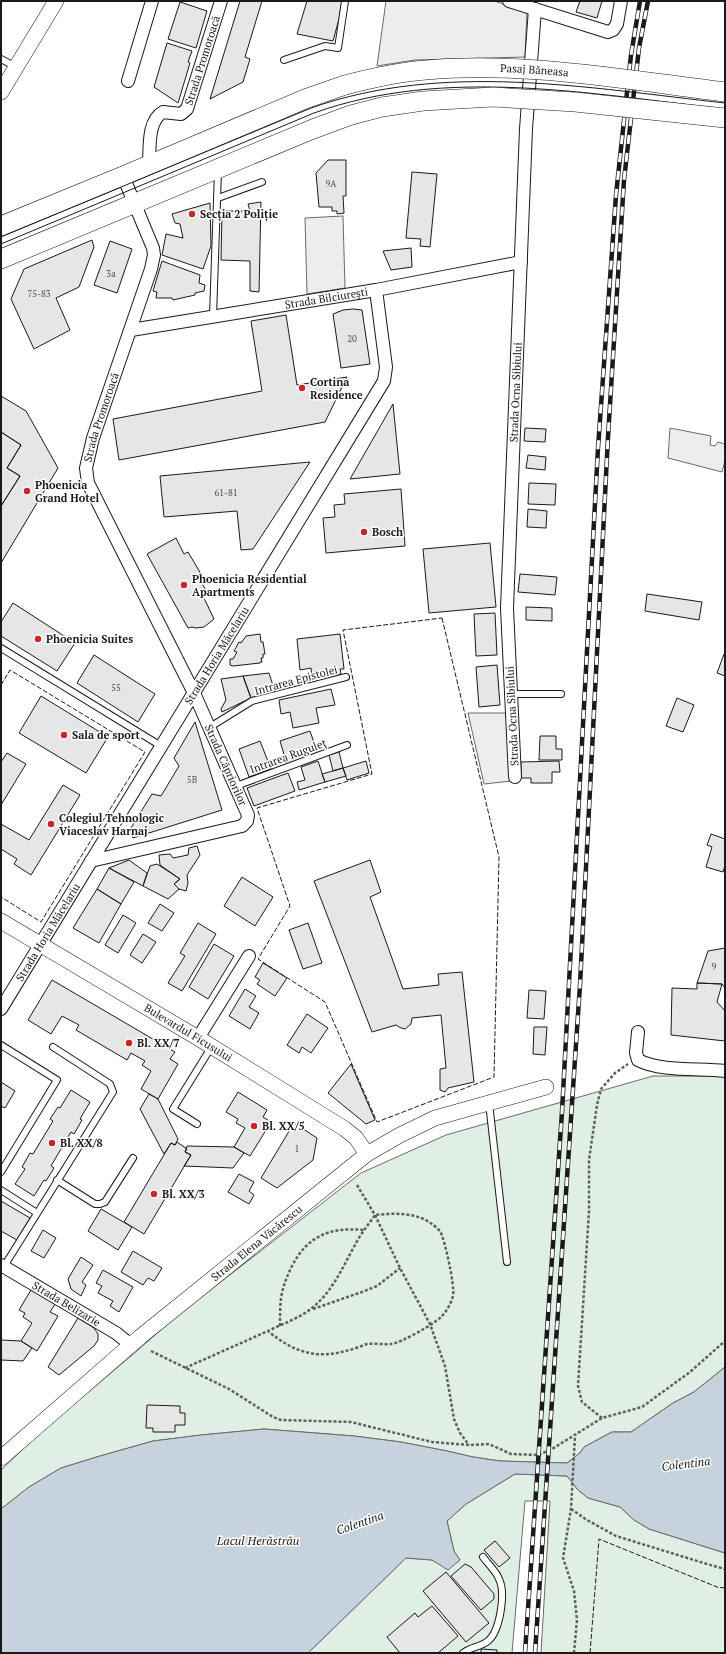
<svg xmlns="http://www.w3.org/2000/svg" width="726" height="1654" viewBox="0 0 726 1654" font-family="'PT Serif',serif">
	<rect width="100%" height="100%" fill="#fff"/>
	<path fill="#e0efe3" stroke="#6a6a6a" d="M653 1076H725V1367L694 1392 673 1403 631 1432H612L584 1447 580 1453 567 1463 500 1461 473 1457 447 1451 401 1442 354 1436 264 1429 201 1435 153 1441 100 1456 61 1468 29 1487 1 1509V1470L40 1433 138 1350 173 1319 361 1173 446 1135Z
		M515 1474 567 1476 578 1490 588 1498 620 1507 634 1520 649 1529 725 1553V1653H541L550 1501H525L512 1653H308L406 1558 432 1560 448 1569 460 1560 454 1551 447 1521 466 1504Z"/>
	<path fill="#ededed" stroke="#6a6a6a" d="M386 1H494L527 11 525 57 415 60 377 66Z
		M343 216 345 288 307 294 305 218Z
		M670 428 711 436 710 445 715 446 718 442 725 444V461L722 472 668 458Z
		M468 713H509L512 781 484 784Z"/>
	<path fill="#c6d2dc" stroke="#6a6a6a" d="M725 1367V1553L649 1529 634 1520 620 1507 588 1498 578 1490 567 1476 515 1474 466 1504 447 1521 454 1551 460 1560 448 1570 432 1560 406 1558 308 1653H1V1509L29 1487 61 1468 100 1456 153 1441 201 1435 264 1429 354 1436 401 1442 447 1451 473 1457 500 1461 567 1463 580 1453 584 1447 612 1432H631L673 1403 694 1392Z"/>
	<path fill="#e6e6e6" stroke="#1a1a1a" d="M240 1H262L245 57 250 59 243 82 210 99Z
		M307 1H342L339 19 333 41 297 34Z
		M580 1H602L597 18 576 12Z
		M180 2 207 11 196 48 168 39Z
		M167 43 192 51 188 62 190 63 178 103 154 87Z
		M328 160H346V196H343L344 213 337 214V211H332V207H319L316 173Z
		M412 172 437 174 430 247 420 246 421 239 406 238Z
		M261 202 259 292 250 291V261L221 260 222 211H250L248 204Z
		M210 203 211 246 203 269 162 255 166 234 183 238 180 224 175 223 172 214Z
		M92 240 94 247 79 287 56 298 70 330 34 349 11 299 24 269Z
		M110 241 132 249 117 293 94 285Z
		M411 248 412 267 391 270 383 251Z
		M162 261 200 275 199 283 205 285 204 291 195 293V295L173 300 172 298H156L157 292 153 291Z
		M353 309 362 310 370 364 341 368 333 314 343 310Z
		M286 315 297 385 347 377 325 422 119 460 113 419 262 391 251 321Z
		M1 396 26 411 58 468 1 563V506L20 476 7 468 21 445 1 432Z
		M393 404 400 474 350 479Z
		M525 428 546 429 545 442 524 441Z
		M1 432 21 445 7 468 20 476 1 506Z
		M528 455 546 457 545 470 526 468Z
		M310 462 253 549 241 550 237 511 164 517 160 476Z
		M529 483 556 484 555 505 528 504Z
		M401 489 405 546 326 553 323 518 335 517 334 505 345 504 344 494Z
		M528 509 547 511 546 528 527 527Z
		M176 538 184 554 188 552 201 574 198 576 208 594 203 596 214 619 204 627 196 628 192 627 188 628 147 554Z
		M490 543 496 607 429 613 423 549Z
		M520 574 557 577 555 595 518 592Z
		M647 594 702 602 699 620 645 611Z
		M13 603 75 643 57 671 1 636V622Z
		M526 607 552 608V621L526 620Z
		M495 613 497 655 476 656 474 614Z
		M260 634 261 642H263L265 654H263V658H261L262 662H260V663L233 666 230 665V659H233L237 652 234 651 239 642 241 643 246 636Z
		M340 634 344 669H340L341 674 312 678 311 668 300 670 297 639Z
		M724 654H725V676L717 673Z
		M94 655 155 694 138 722 77 683Z
		M497 665 500 705 479 707 476 667Z
		M269 673 275 692 251 698 243 676Z
		M243 676 251 698 222 712 221 709 226 700 221 679Z
		M331 689 335 705 316 708 319 723 293 728 290 712 281 714 279 700Z
		M41 696 108 737 86 773 19 733Z
		M677 698 694 705 683 732 666 726Z
		M195 722 222 810 133 838 129 831 152 794 161 796 179 766 174 758Z
		M310 731 318 754 287 764 280 741Z
		M540 736H556V749H562V760H539Z
		M260 741 271 769 249 777 239 749Z
		M339 752 343 768 333 771 329 755Z
		M7 753 26 764 1 805V762Z
		M318 761 325 782 299 790 297 782 305 780 301 767Z
		M366 761 369 773 347 780 343 768Z
		M559 761 560 772H552V783H531V778H521V762Z
		M343 768 346 776 325 782 322 774Z
		M288 773 295 791 254 806 247 788Z
		M63 785 80 795 31 875 14 864 17 859 1 849V824L29 840Z
		M711 834 725 839V865L723 872 706 867 712 847 707 845Z
		M197 846 200 855 187 875 188 883 186 891 179 889 174 884 180 879 160 865 159 855 170 854 173 858 188 855 189 848Z
		M129 860 147 873 143 886 109 868Z
		M370 860 381 892 370 897 403 989 439 985 438 974 462 972 474 1082 448 1088 445 1092 440 1090V1069L446 1068 441 1015 412 1018 411 1024 405 1029 401 1028 396 1025 372 1032 314 881Z
		M157 864 180 879 174 884 179 889 168 899 143 886 150 866Z
		M109 868 134 882 121 904 97 889Z
		M242 877 273 897 255 926 224 906Z
		M97 889 121 904 99 943 73 928Z
		M160 904 174 913 162 931 148 923Z
		M123 915 136 923 118 953 105 945Z
		M198 923 216 934 182 991 168 983 185 956 180 953Z
		M308 923 322 963 303 969 289 930Z
		M143 934 156 942 142 963 130 955Z
		M214 944 234 956 208 999 189 987Z
		M725 948V988L722 984 697 983 708 951Z
		M263 963 287 978 275 996 257 984 260 980 255 977Z
		M52 980 175 1052 170 1059 178 1064 158 1099 141 1089 151 1071 142 1065 145 1061 131 1053 127 1060 76 1030 79 1025 62 1016 51 1034 28 1020Z
		M697 983 722 984 717 1002 725 1011V1041L671 1035 672 988 697 989Z
		M245 989 256 996 249 1007 259 1013 250 1029 229 1016Z
		M529 990 546 991 544 1019 527 1018Z
		M307 1014 328 1028 311 1053 302 1047 299 1053 287 1045Z
		M534 1027H547L545 1055 533 1054Z
		M351 1064 375 1120 366 1124 328 1093Z
		M1 1082 15 1091 5 1108 1 1106Z
		M71 1090 90 1102 80 1119 82 1120 74 1134 71 1132 51 1166 54 1168 46 1181 44 1180 34 1196 15 1184 25 1169 22 1167 30 1153 33 1154 53 1121 50 1119 58 1107 60 1108Z
		M238 1092 267 1110 263 1117 271 1122 250 1156 234 1147 245 1128 236 1123 238 1119 226 1112Z
		M149 1094 158 1099 178 1139 175 1145 171 1143 164 1154 140 1109Z
		M294 1123 317 1138 313 1160 277 1188 261 1178Z
		M177 1142 187 1149 185 1152 191 1155 144 1234 124 1222 171 1143 175 1145Z
		M187 1146 234 1147 244 1153 233 1168 184 1166 191 1155 185 1152Z
		M239 1174 254 1182 249 1191 254 1195 249 1204 228 1192Z
		M1 1201 30 1218 17 1240 1 1231Z
		M101 1209 132 1227 118 1250 88 1231Z
		M43 1230 56 1238 44 1258 31 1251Z
		M133 1251 162 1268 154 1281 148 1278 143 1285 121 1272Z
		M81 1257 93 1265 82 1282 86 1285 81 1296 71 1289 68 1279Z
		M103 1270 133 1287 119 1312 110 1306 113 1301 98 1293 102 1286 96 1283Z
		M31 1290 55 1304 50 1312 58 1316 37 1351 21 1341 32 1323 23 1317 25 1313 19 1310Z
		M78 1318 94 1328 98 1334V1340L94 1346 59 1375 48 1367Z
		M1 1340 21 1341 32 1348 23 1361 1 1360Z
		M147 1405 180 1406V1413H185V1425H175V1432H153V1428H146Z
		M495 1541 510 1558 499 1567 484 1550Z
		M465 1564 471 1567 494 1594V1599L481 1610 451 1576Z
		M446 1572 489 1623 466 1642 423 1591Z
		M432 1606 458 1636 438 1653H400L387 1637 415 1613 418 1617Z
		M481 1649 497 1650V1653H473H481Z"/>
	<g fill="none" stroke-linecap="round" stroke-linejoin="round">
		<g stroke="#1a1a1a" stroke-width="8">
			<path id="service" d="M1 59 16 67
				M284 60 325 46 338 48 345 1
				M218 198 262 182
				M213 316 218 171
				M1 648 161 746
				M511 694H561
				M210 727 252 701 346 677
				M236 786 347 745
				M1 1045 57 1080 1 1172
				M489 1103 507 1262
				M197 1124 173 1109 212 1046
				M57 1180 95 1204H100L105 1202 133 1158
				M1 1190 37 1213
				M3 1268 113 1092 110 1084 53 1047
				M463 1653C470 1647 481 1647 488 1641 500 1631 506 1593 499 1579 496 1571 488 1564 483 1557"/>
		</g>
		<g stroke="#1a1a1a" stroke-width="14">
			<g id="minor">
				<path d="M509 1 608 32 613 30 617 24 621 1"/>
				<path d="M128 81 152 1"/>
				<path id="s1" d="M149 165C150 149 147 121 163 112L181 114 187 109 221 1"/>
				<path id="s2" d="M131 330 376 290 521 262"/>
				<path id="s3" d="M515 777 507 608 526 129 535 9"/>
				<path id="s4" d="M91 861 242 826 247 821 248 815 194 693 88 483 86 468 93 438 151 269 154 255 153 248 123 176"/>
				<path id="s5" d="M1 1009 384 381 386 367 376 290"/>
				<path d="M638 1032 636 1053 638 1060C661 1072 699 1068 725 1071"/>
				<path d="M198 1038 249 956"/>
				<path id="s6" d="M1 1265 116 1333 131 1345"/>
			</g>
		</g>
		<g stroke="#1a1a1a" stroke-width="16">
			<g id="tertiary">
				<path d="M1 92 56 1"/>
				<path id="s7" d="M1 921 198 1038 345 1129 356 1138 367 1154"/>
				<path id="s8" d="M1 1458 140 1337 367 1154 400 1135 435 1118 546 1087"/>
			</g>
		</g>
		<g stroke="#1a1a1a" stroke-width="20">
			<path id="primary" d="M1 226 123 176 305 99 345 85
				M1 259 313 129 351 115"/>
		</g>
		<path stroke="#5f5f5f" stroke-width="2.5" stroke-dasharray="3 2" stroke-linecap="butt" d="M357 1185 375 1215 400 1268 430 1324 445 1366 454 1419 460 1433 469 1445
			M313 1309 362 1292 377 1286 400 1268
			M280 1326C280 1316 280 1307 281 1298 283 1286 287 1276 292 1266 308 1235 331 1227 364 1230
			M151 1351 229 1389 273 1417 281 1420 351 1422 432 1442 469 1445 489 1444 511 1454 538 1455 552 1449 602 1418 642 1407 690 1372 725 1341
			M185 1368 268 1331C282 1324 300 1318 312 1308 333 1291 342 1268 355 1245 360 1235 368 1225 375 1215 394 1213 418 1212 433 1225 435 1226 438 1229 440 1231 445 1240 455 1286 453 1296 451 1304 446 1312 441 1317 434 1324 401 1343 391 1344 382 1345 372 1342 364 1345 359 1347 354 1349 349 1350 317 1360 293 1352 268 1331
			M602 1418 582 1402 578 1386 589 1211V1160L597 1105 601 1089 615 1073 628 1064
			M571 1509 587 1520 616 1536 707 1564 725 1569
			M574 1653 577 1620 574 1591 563 1558 571 1509 575 1435"/>
		<use href="#service" stroke="#fff" stroke-width="6"/>
		<use href="#minor" stroke="#fff" stroke-width="12"/>
		<use href="#tertiary" stroke="#fff" stroke-width="15"/>
		<use href="#primary" stroke="#fff" stroke-width="19"/>
		<path stroke="#1a1a1a" stroke-width="1" d="M1 237 311 108C444 61 588 88 725 103
			M1 244 314 113C445 66 590 94 725 109"/>
		<g stroke="#1a1a1a" stroke-width="4.5">
			<path id="rail" d="M525 1653 562 1112 598 448 616 195 631 55 640 1
				M535 1653 580 985 608 437 624 180 639 48 648 1"/>
		</g>
		<use href="#rail" stroke="#fff" stroke-width="3" stroke-dasharray="9" stroke-linecap="butt"/>
		<g stroke="#1a1a1a" stroke-width="20" stroke-linecap="butt">
			<g id="primary-bridge">
				<path id="s9" d="M345 85C372 78 398 72 426 70 523 61 628 80 725 92"/>
				<path d="M351 115 382 107 423 101 493 97 575 102 725 118"/>
			</g>
		</g>
		<use href="#primary-bridge" stroke="#fff" stroke-width="19"/>
		<path stroke="#1a1a1a" stroke-width="1" stroke-dasharray="5 2" stroke-linecap="butt" d="M442 618 499 857 494 1077 377 1122 325 1002 258 959 290 906 257 808 372 774 343 630Z
			M1 685 10 670 145 752 41 922 1 897
			M590 1653 599 1539 717 1587 725 1588"/>
	</g>
	<g fill="#c62828" stroke="#fff" stroke-width="1.5">
		<circle cx="192" cy="214" r="4"/>
		<circle cx="302" cy="388" r="4"/>
		<circle cx="27" cy="491" r="4"/>
		<circle cx="364" cy="532" r="4"/>
		<circle cx="184" cy="585" r="4"/>
		<circle cx="38" cy="639" r="4"/>
		<circle cx="64" cy="735" r="4"/>
		<circle cx="51" cy="824" r="4"/>
		<circle cx="129" cy="1043" r="4"/>
		<circle cx="254" cy="1126" r="4"/>
		<circle cx="52" cy="1143" r="4"/>
		<circle cx="154" cy="1194" r="4"/>
	</g>
	<g text-anchor="middle" stroke-width="3" stroke-linejoin="round" paint-order="stroke">
		<g font-size="9" fill="#4d4d4d">
			<text x="331" y="187">9A</text>
			<text x="111" y="277">3a</text>
			<text x="39" y="297">75-83</text>
			<text x="352" y="342">20</text>
			<text x="226" y="496">61-81</text>
			<text x="116" y="691">55</text>
			<text x="192" y="783">5B</text>
			<text x="714" y="970">9</text>
			<text x="297" y="1152">1</text>
		</g>
		<g font-size="11" fill="#1a1a1a" stroke="#fff">
			<text dy="4" stroke="none"><textPath href="#s1" startOffset="134">Strada Promoroacă</textPath></text>
			<text dy="4" stroke="none"><textPath href="#s9" startOffset="191">Pasaj Băneasa</textPath></text>
			<text dy="4" stroke="none"><textPath href="#s2" startOffset="198">Strada Bilciurești</textPath></text>
			<text dy="4" stroke="none"><textPath href="#s3" startOffset="385">Strada Ocna Sibiului</textPath></text>
			<text dy="4" stroke="none"><textPath href="#s4" startOffset="605">Strada Promoroacă</textPath></text>
			<text dy="4" stroke="none"><textPath href="#s5" startOffset="414">Strada Horia Măcelariu</textPath></text>
			<text transform="translate(296 680) rotate(-15)" y="4">Intrarea Epistolei</text>
			<text transform="translate(512 716) rotate(-93)" y="4">Strada Ocna Sibiului</text>
			<text transform="translate(288 756) rotate(-20)" y="4">Intrarea Ruguleț</text>
			<text transform="translate(226 765) rotate(66)" y="4">Strada Căpriorilor</text>
			<text dy="4" stroke="none"><textPath href="#s5" startOffset="90">Strada Horia Măcelariu</textPath></text>
			<text dy="4" stroke="none"><textPath href="#s7" startOffset="218">Bulevardul Ficusului</textPath></text>
			<text dy="4" stroke="none"><textPath href="#s8" startOffset="334">Strada Elena Văcărescu</textPath></text>
			<text dy="4" stroke="none"><textPath href="#s6" startOffset="76">Strada Belizarie</textPath></text>
		</g>
		<g font-size="11" font-weight="bold" fill="#1a1a1a" stroke="#fff" text-anchor="start">
			<text x="200" y="218">Secția 2 Poliție</text>
			<text x="310" y="386">Cortina<tspan x="310" dy="13">Residence</tspan></text>
			<text x="35" y="489">Phoenicia<tspan x="35" dy="13">Grand Hotel</tspan></text>
			<text x="372" y="536">Bosch</text>
			<text x="192" y="583">Phoenicia Residential<tspan x="192" dy="13">Apartments</tspan></text>
			<text x="46" y="643">Phoenicia Suites</text>
			<text x="72" y="739">Sala de sport</text>
			<text x="59" y="822">Colegiul Tehnologic<tspan x="59" dy="13">Viaceslav Harnaj</tspan></text>
			<text x="137" y="1047">Bl. XX/7</text>
			<text x="262" y="1130">Bl. XX/5</text>
			<text x="60" y="1147">Bl. XX/8</text>
			<text x="162" y="1198">Bl. XX/3</text>
		</g>
		<g font-size="12" font-style="italic" fill="#1a1a1a" stroke="#fff">
			<text transform="translate(686 1464) rotate(-7)" y="4">Colentina</text>
			<text transform="translate(360 1523) rotate(-19)" y="4">Colentina</text>
			<text x="258" y="1545">Lacul Herăstrău</text>
		</g>
	</g>
	<rect width="726" height="1654" fill="none" stroke="#1a1a1a" stroke-width="4"/>
</svg>
